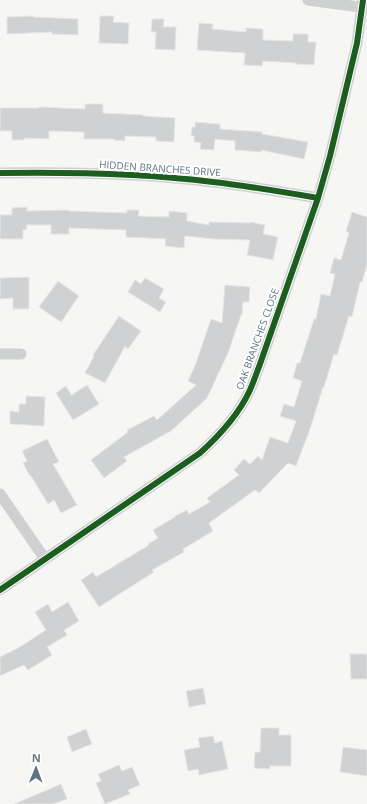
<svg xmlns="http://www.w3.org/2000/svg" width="367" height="804" viewBox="0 0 367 804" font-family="'Open Sans',sans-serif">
	<rect width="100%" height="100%" fill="#f6f6f5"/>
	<path fill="#d0d1d2" stroke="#e6e6e4" d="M33 16V17L78 19V35L52 34V32L7 34V17Z
		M100 16H114L113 22 129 23 128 44 99 43Z
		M152 19H164L163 27H176L175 50 155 49 156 32H151Z
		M199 23 213 24 212 29 246 32V28L263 29V40L293 41V34H308V42H316L314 65 296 64V63L263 61 262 66 244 65 245 53 197 50Z
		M85 104H103V113L143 115V116L175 118 174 142 156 141V137L125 136V141L114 140V139H84V132L49 131V139L24 138V140H12V131H0V108H39V107L85 109Z
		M195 122 220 124V129L262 132V134L308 142 304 159 261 150V152L235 150V141L215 139 214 150 200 149 201 143 194 142V136H191L192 127H195Z
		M27 207V211L69 210V211L127 213V210H139L138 216 169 217V211L187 213V221L209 225V222L250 223V222L265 225 263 234 278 237 273 260 247 255 250 240 213 239 185 236 184 248 165 246 166 239 126 237V230L69 228V234H51V225H27L26 230H23V239H0V215H12V208Z
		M352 212 367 217V265L362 282H360L352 317 349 316 337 355 334 354 324 387H323L310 429 296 466 288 463 259 493 255 490 209 523 213 531 183 549 184 552 152 570 154 572 99 607 81 580 93 572 96 577 149 545 148 544 158 538 153 530 175 517V516L187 510 189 514 210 502 207 498 239 475 234 470 244 459 250 464 258 456 262 460 270 437 288 443 296 421 280 416 284 404 294 407 302 381 293 378 297 363H300L314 319H316L321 294 330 296 335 274 330 273 334 258 341 260 349 233 346 231Z
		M29 277V309H13V298L0 299V278Z
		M145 278 164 289 159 298 166 302 160 312 128 292 135 280 141 284Z
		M58 281 79 296 61 322 39 307Z
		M225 285 250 287 249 302H243L242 315H241L228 353 207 398 171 431 124 457 127 461 104 478 91 460 128 432 127 430 154 416 157 420 196 385 188 381 196 363 211 319 222 323Z
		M119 316 141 331 128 349 125 346 105 383 85 373 94 356 93 355Z
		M87 385 99 404 73 420 56 393 66 386 72 396 73 394Z
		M26 396 45 397 44 426 10 424V411L19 412V404H26Z
		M47 439 59 462 53 464 77 505 61 513 54 500 48 504 31 476H30L23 463 27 461 22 451Z
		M68 602 79 621 64 630 67 635 47 647 52 655 28 670 24 665 0 676V657L20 647 46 630 35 612 48 604 52 612Z
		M350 654H367V679H351Z
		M203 688 206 704 189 707 186 691Z
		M261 728H279V735H291V766H270V769L254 768 255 752H260Z
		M86 729 92 744 72 752 67 737Z
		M213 736 215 743 222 741 228 769 199 775 198 769 188 771 184 750 200 747 198 738Z
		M343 747 367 750V776L340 772Z
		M119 765 122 771 132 767 140 785 128 790 130 794 105 804 96 783 101 781 98 774Z
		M61 784 67 799 53 804H14Z"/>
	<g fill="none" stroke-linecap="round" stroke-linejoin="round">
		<path stroke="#cfd0d0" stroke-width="11" d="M308 0 367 8
			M0 173C71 172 142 173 213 182 248 186 283 192 318 198
			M0 354H21
			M0 494 45 559
			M0 590 200 453C220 435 239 414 250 390 254 381 257 372 260 364L318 198 330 156 357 43 363 0"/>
		<g stroke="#fff" stroke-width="8">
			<path id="cycleway" d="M0 173C71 172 142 173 213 182 248 186 283 192 318 198
				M0 590 200 453C220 435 239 414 250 390 254 381 257 372 260 364L318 198 330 156 357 43 363 0"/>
		</g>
		<use href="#cycleway" stroke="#1b5e20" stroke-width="6"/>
	</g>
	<g text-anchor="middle" stroke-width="4" stroke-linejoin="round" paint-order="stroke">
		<g font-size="10" fill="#607582" stroke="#fff">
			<text transform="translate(160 168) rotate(4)" y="4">HIDDEN BRANCHES DRIVE</text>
			<text transform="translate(257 339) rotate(-70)" y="4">OAK BRANCHES CLOSE</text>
		</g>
	</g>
	<g transform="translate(36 768) rotate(1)" stroke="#ffffff" stroke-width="3" paint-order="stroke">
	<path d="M0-3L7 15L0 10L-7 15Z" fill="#607582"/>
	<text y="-6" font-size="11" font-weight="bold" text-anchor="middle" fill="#607582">N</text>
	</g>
</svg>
